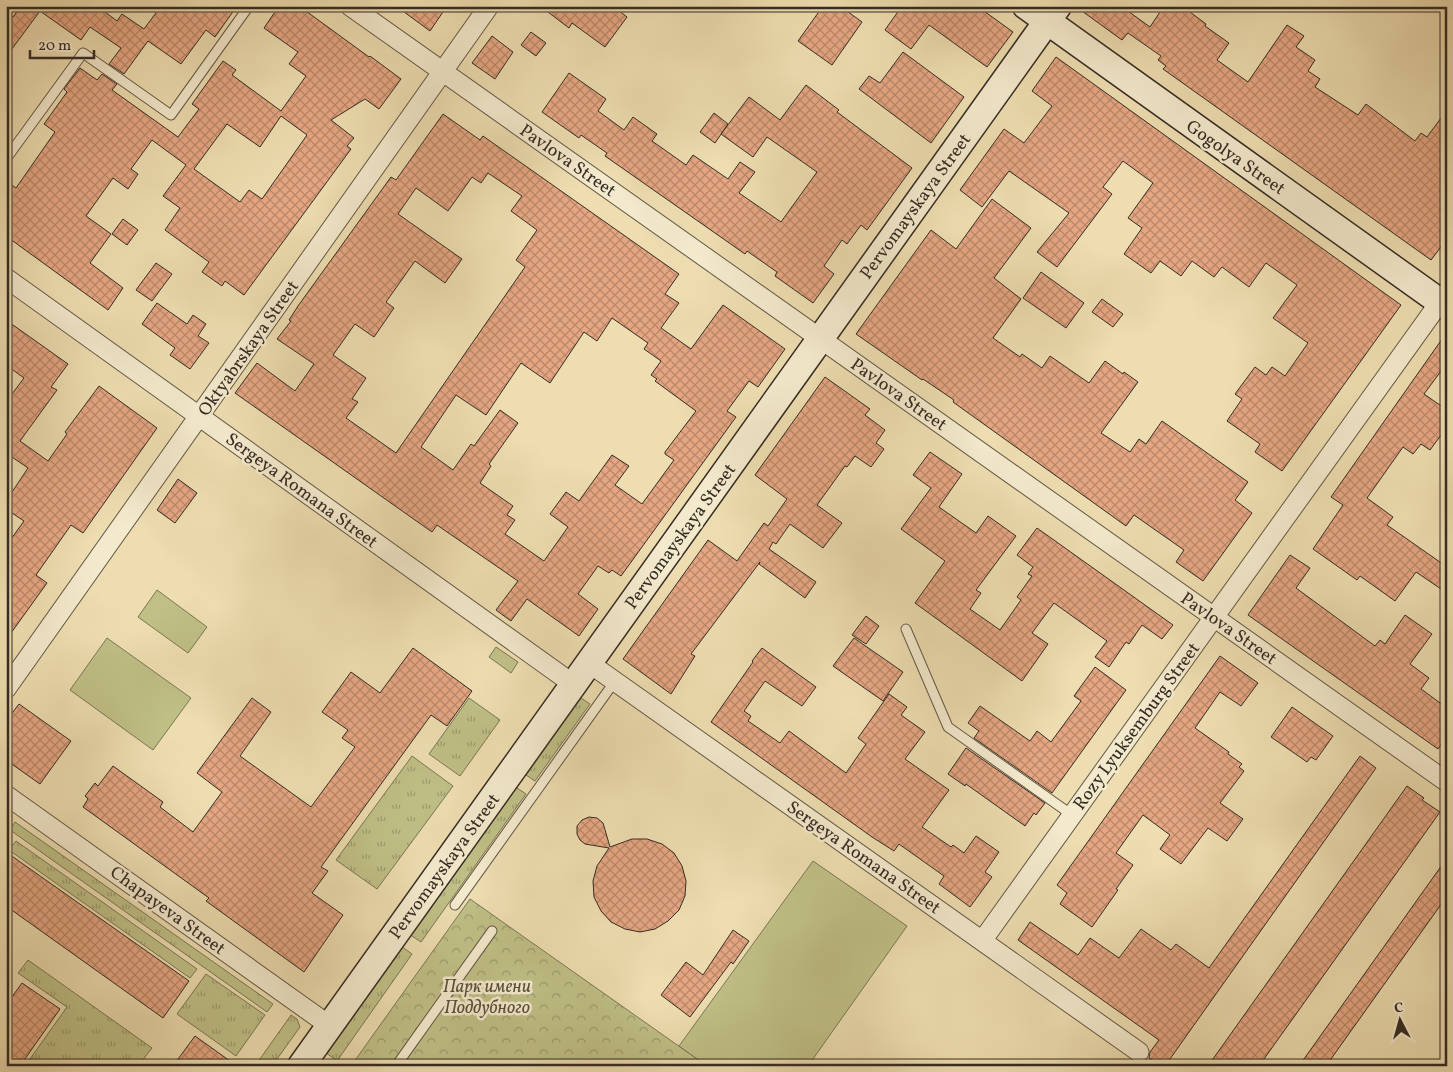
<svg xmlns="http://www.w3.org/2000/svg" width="1453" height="1072" viewBox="0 0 1453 1072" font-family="Vollkorn,serif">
	<defs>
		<pattern id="grass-tufts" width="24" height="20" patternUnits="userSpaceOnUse" patternTransform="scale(1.25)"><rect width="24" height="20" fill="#bfbf86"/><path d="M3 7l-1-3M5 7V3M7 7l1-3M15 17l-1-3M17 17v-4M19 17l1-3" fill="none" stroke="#9c9b6d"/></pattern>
		<pattern id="forest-crowns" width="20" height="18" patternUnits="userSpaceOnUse" patternTransform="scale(1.25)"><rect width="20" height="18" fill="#bfbf86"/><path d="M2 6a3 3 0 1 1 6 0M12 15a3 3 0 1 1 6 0" fill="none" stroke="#9c9b6d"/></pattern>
		<pattern id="building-cross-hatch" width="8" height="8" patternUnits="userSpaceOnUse" patternTransform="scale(1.25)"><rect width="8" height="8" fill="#e5a682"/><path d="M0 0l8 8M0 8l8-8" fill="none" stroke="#ba876a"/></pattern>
	</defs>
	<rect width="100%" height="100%" fill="#edddb0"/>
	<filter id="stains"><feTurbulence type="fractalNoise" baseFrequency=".004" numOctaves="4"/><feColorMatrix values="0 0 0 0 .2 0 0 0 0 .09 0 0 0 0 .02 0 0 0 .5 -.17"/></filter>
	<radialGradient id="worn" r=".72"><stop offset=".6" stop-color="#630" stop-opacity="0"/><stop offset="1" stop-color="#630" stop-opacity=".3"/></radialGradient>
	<path fill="url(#grass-tufts)" stroke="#7a7655" d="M496 647 518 662 511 673 489 657Z
		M578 696 590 704 535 781 523 773Z
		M469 698 500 720 460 776 429 754Z
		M412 756 453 786 377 889 336 860Z
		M514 786 526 794 421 942 409 934Z
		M15 822 273 1004 267 1012 10 830Z
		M16 841 197 969 190 978 9 850Z
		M401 946 412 954 337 1061 325 1052Z
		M28 960 152 1048 138 1066H25L67 1007 18 973Z
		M206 974 265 1015 236 1056 177 1014Z
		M291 1015 297 1019 300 1027 272 1066H255Z"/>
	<path fill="url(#forest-crowns)" stroke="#7a7655" d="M470 899 707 1066H351Z"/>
	<path fill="#bfbf86" stroke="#7a7655" d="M157 590 207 627 188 653 138 617Z
		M107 638 191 698 153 750 70 690Z
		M813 861 907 926 808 1066H707L679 1046Z"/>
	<path fill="url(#building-cross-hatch)" stroke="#362c24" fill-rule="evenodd" d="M21 6H97L117 21 122 14 144 29 161 6H237L215 37 206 30 181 64 148 41 124 74 109 64 121 48 90 27 81 40 40 11 6 57V12L13 17Z
		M279 6H299L369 57 370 56 401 79 379 109 365 99 331 120 354 138 347 146 351 149 244 295 225 281 222 286 202 272 209 262 165 230 180 208 163 196 186 165 152 140 131 169 138 174 128 189 113 178 86 216 111 234 90 263 123 288 108 310 6 236V181L16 188 55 132 44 124 67 92 64 89 80 68 97 80 102 74 117 84 112 90 178 137 199 109 192 104 223 61 236 70 232 75 281 111 306 76 289 64 298 52 264 28ZM281 116 307 135 262 199 249 190 240 202 194 169 227 124 260 147Z
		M396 6H447L430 31Z
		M540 6H613L627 17 605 47 572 23 569 28Z
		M823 6H840L862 22 832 65 798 41Z
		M902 6H977L1013 32 987 67 929 25 911 49 885 30Z
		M1075 6H1121L1150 27 1164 6H1182L1206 24 1205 26 1229 43 1217 60 1248 82 1287 25 1304 36 1296 47 1315 60 1308 71 1320 79 1315 87 1358 115 1366 104 1415 141 1421 133 1427 137 1447 110V239L1431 260 1163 69 1166 66 1158 60 1161 56 1128 33 1122 40Z
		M531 32 546 43 536 56 521 45Z
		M492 36 513 52 495 79 472 63Z
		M903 52 964 97 931 143 859 89 869 76 880 83Z
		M1056 57 1401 305 1282 471 1255 452 1260 444 1227 421 1242 399 1235 394 1255 367 1266 375 1272 367 1285 376 1308 343 1273 318 1297 285 1266 263 1249 287 1222 267 1214 277 1192 261 1181 276 1160 261 1151 273 1124 254 1142 228 1128 218 1153 183 1123 161 1103 187 1112 194 1057 267 1037 252 1069 213 1009 171 982 207 960 190 1004 129 1024 143 1052 106 1032 91Z
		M569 73 606 99 598 111 624 130 633 117 657 134 652 141 686 165 693 155 728 179 740 162 755 172 739 193 781 222 817 172 767 137 753 157 721 134 749 97 780 120 806 85 839 110 837 112 912 168 867 230 861 225 847 244 842 240 824 266 834 274 813 303 775 276 777 272 747 251 745 254 605 156 607 153 581 135 579 138 542 112Z
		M714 113 728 124 715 143 700 132Z
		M443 114 480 140 483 136 679 274 665 294 679 303 661 328 691 349 723 305 785 349 758 387 749 381 727 411 736 417 621 576 612 570 609 573 598 566 578 594 598 609 579 636 527 599 511 621 496 610 518 581 437 525 432 532 235 393 257 363 295 391 314 364 277 339 291 321 289 320 298 306 391 177 396 180ZM488 173 522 196 511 211 537 230 516 260 525 267 396 453 346 418 358 402 352 399 366 378 333 355 355 324 374 337 394 308 386 302 415 261 445 283 462 259 398 214 416 188 448 211 472 177 481 183ZM612 318 648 343 644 349 661 361 651 375 657 379 655 381 696 411 665 452V454L674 460 642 504 615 485 629 466 612 455 579 501 566 492 550 514 568 527 544 561 505 534 515 520 507 515 513 506 480 483 491 466 489 464 518 423 500 410 474 446 471 444 453 470 421 447 456 395 486 415 521 363 550 383 584 332 597 341Z
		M992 199 1031 228 994 278 1021 299 993 338 1020 357 1022 354 1042 368 1050 356 1089 383 1105 361 1123 374 1124 372 1138 382 1101 433 1130 452 1139 439 1146 444 1162 421 1248 482 1235 500 1252 513 1203 581 1176 562 1184 550 1134 515 1126 526 953 402 954 400 923 379 922 380 856 334 931 230 956 249Z
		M123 219 138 230 127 245 112 234Z
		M156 263 172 274 152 301 136 290Z
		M1041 272 1084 303 1066 328 1023 298Z
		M1102 299 1123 314 1113 327 1092 312Z
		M157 303 187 324 193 315 206 324 198 336 209 343 190 369 170 355 175 348 142 324Z
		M6 320 68 364 51 387 57 390 20 441 48 461 67 434 65 432 99 386 157 428 83 533 71 525 36 575 47 583 6 640V546L24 521 6 509V501L28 468 9 455 6 459V402L24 378 6 365Z
		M1447 332V363L1424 394 1447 410V427L1430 450 1421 444 1413 454 1403 447 1367 498 1393 517 1387 525 1447 567V593L1416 572 1395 601 1360 576 1357 580 1313 549 1343 505 1331 497Z
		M825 377 870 409 865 415 885 430 876 443 884 449 871 467 855 456 847 467 845 466 817 505 842 523 823 548 790 524 776 544 773 542 769 549 816 582 805 598 759 564 760 562 691 654 695 656 671 694 623 659 708 540 737 561 764 523 768 526 787 499 755 475Z
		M930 452 962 474 939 507 976 533 988 516 1016 536 976 590 981 593 970 609 1000 630 1021 600 1017 597 1032 576 1028 574 1033 567 1017 555 1037 528 1173 625 1162 639 1142 625 1129 644 1126 642 1109 667 1095 657 1107 641 1054 603 1032 633 1048 644 1022 681 915 603 945 561 901 529 931 488 913 475Z
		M178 479 197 493 175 523 157 510Z
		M1290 555 1310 568 1296 588 1375 646 1380 640 1385 644 1405 615 1432 634 1410 664 1429 678 1421 689 1447 708V736L1438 749 1248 615Z
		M866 616 879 626 866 644 852 635Z
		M854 638 903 672 883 701 833 666Z
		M413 648 472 691 447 726 431 715 321 867 328 871 312 893 343 915 304 972 206 901 209 898 83 807 88 799 85 796 95 783 98 786 113 766 163 802 160 807 193 832 222 792 197 773 252 698 271 712 240 756 311 807 355 747 342 738 348 730 322 712 351 672 380 693Z
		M762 648 816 687 802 706 765 681 744 711 751 716 748 721 780 743 789 731 846 773 866 744 858 738 889 694 907 707 901 715 925 732 905 759 949 790 922 827 951 847 953 845 964 853 976 836 999 852 985 872 992 877 970 907 939 884 944 876 899 844 894 851 872 837 711 722 753 662 752 661Z
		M1220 656 1258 683 1241 706 1220 692 1195 728 1229 752 1228 754 1242 764 1239 767 1244 771 1220 803 1243 819 1227 841 1208 828 1181 864 1160 849 1170 835 1143 815 1116 853 1133 865 1116 889 1118 890 1092 927 1060 904 1067 893 1057 885Z
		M1095 667 1126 690 1052 793 974 738 979 731 968 723 980 706 1030 741 1037 731 1051 742 1081 701 1074 696Z
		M19 704 71 741 40 784 6 760V721Z
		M1292 707 1333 736 1316 760 1311 757 1307 762 1271 737Z
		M966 748 1045 803 1036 815 1034 813 1025 826 966 784 965 786 948 774Z
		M1360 756 1376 768 1165 1066H1160L1149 1058 1150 1052 1159 1040 1018 940 1030 922 1078 955 1090 938 1119 958 1141 929 1171 950 1176 944 1209 968Z
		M1407 786 1424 798 1422 800 1440 812 1430 826 1259 1066H1208Z
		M589 817 597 818 603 823 610 847 632 839H647L662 844 674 853 682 866 686 881 685 896 679 910 668 921 655 929 640 932 625 929 611 922 601 911 594 897 593 881 597 866 609 848 585 844 580 840 577 834V826L582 820Z
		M6 852 189 981 163 1018 6 906Z
		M1447 858V896L1326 1066H1299Z
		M733 930 749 941 733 964 731 962 690 1017 661 995 686 962 703 975Z
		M22 983 60 1009 20 1066H6V1005Z
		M195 1036 237 1066H173Z"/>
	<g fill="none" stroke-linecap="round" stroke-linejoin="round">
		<g stroke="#645847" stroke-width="11">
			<path id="lane" d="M6 159 83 53 171 115 249 6
				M906 629 948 727 1072 815
				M455 905 615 681
				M396 1066 492 931"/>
		</g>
		<g stroke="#645847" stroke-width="21">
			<path id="street" d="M350 6 1447 782
				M6 278 573 684
				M589 663 1139 1052
				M6 689 489 6
				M6 795 330 1026
				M982 941 1447 292"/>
		</g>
		<g stroke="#362c24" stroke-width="29">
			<path id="secondary" d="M1026 6 1447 307
				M301 1066 1058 6"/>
		</g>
		<use href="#lane" stroke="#f3e9cc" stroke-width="9"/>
		<use href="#street" stroke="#f3e9cc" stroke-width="19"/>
		<use href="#secondary" stroke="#f3e9cc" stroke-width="26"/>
	</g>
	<g text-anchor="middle" stroke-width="5" stroke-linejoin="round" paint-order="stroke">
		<g font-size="18" fill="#362c24" stroke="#f3e9cc">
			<text transform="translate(1236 157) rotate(35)" y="6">Gogolya Street</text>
			<text transform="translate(568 160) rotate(35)" y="6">Pavlova Street</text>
			<text transform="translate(915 206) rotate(-54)" y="6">Pervomayskaya Street</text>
			<text transform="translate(248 348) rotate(-55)" y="6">Oktyabrskaya Street</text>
			<text transform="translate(899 394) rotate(35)" y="6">Pavlova Street</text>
			<text transform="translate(302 490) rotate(36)" y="6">Sergeya Romana Street</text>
			<text transform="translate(680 536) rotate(-54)" y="6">Pervomayskaya Street</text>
			<text transform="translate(1229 628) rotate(35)" y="6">Pavlova Street</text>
			<text transform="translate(1136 726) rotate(-54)" y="6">Rozy Lyuksemburg Street</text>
			<text transform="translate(864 857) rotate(35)" y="6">Sergeya Romana Street</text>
			<text transform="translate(444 866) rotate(-54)" y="6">Pervomayskaya Street</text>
			<text transform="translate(168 910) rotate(36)" y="6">Chapayeva Street</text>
		</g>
		<g font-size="18" font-style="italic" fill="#58513c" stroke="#f3e9cc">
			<text x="487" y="992">Парк имени<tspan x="487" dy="21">Поддубного</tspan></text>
		</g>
	</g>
	<rect width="1453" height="1072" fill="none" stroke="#edddb0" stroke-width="25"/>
	<rect x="8" y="8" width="1438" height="1057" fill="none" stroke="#362c24" stroke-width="2.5"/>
	<rect x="12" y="12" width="1428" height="1047" fill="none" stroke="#362c24"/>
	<g transform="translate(1400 1020) rotate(354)" stroke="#f3e9cc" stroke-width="4" paint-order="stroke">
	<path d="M0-4L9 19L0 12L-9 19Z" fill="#362c24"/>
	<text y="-8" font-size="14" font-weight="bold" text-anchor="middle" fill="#362c24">С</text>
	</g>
	<path d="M30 50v8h64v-8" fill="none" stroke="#362c24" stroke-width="2.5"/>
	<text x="38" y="50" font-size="15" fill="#362c24" stroke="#f3e9cc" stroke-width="4" paint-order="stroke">20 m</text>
	<rect width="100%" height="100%" filter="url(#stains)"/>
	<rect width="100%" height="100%" fill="url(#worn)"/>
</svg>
